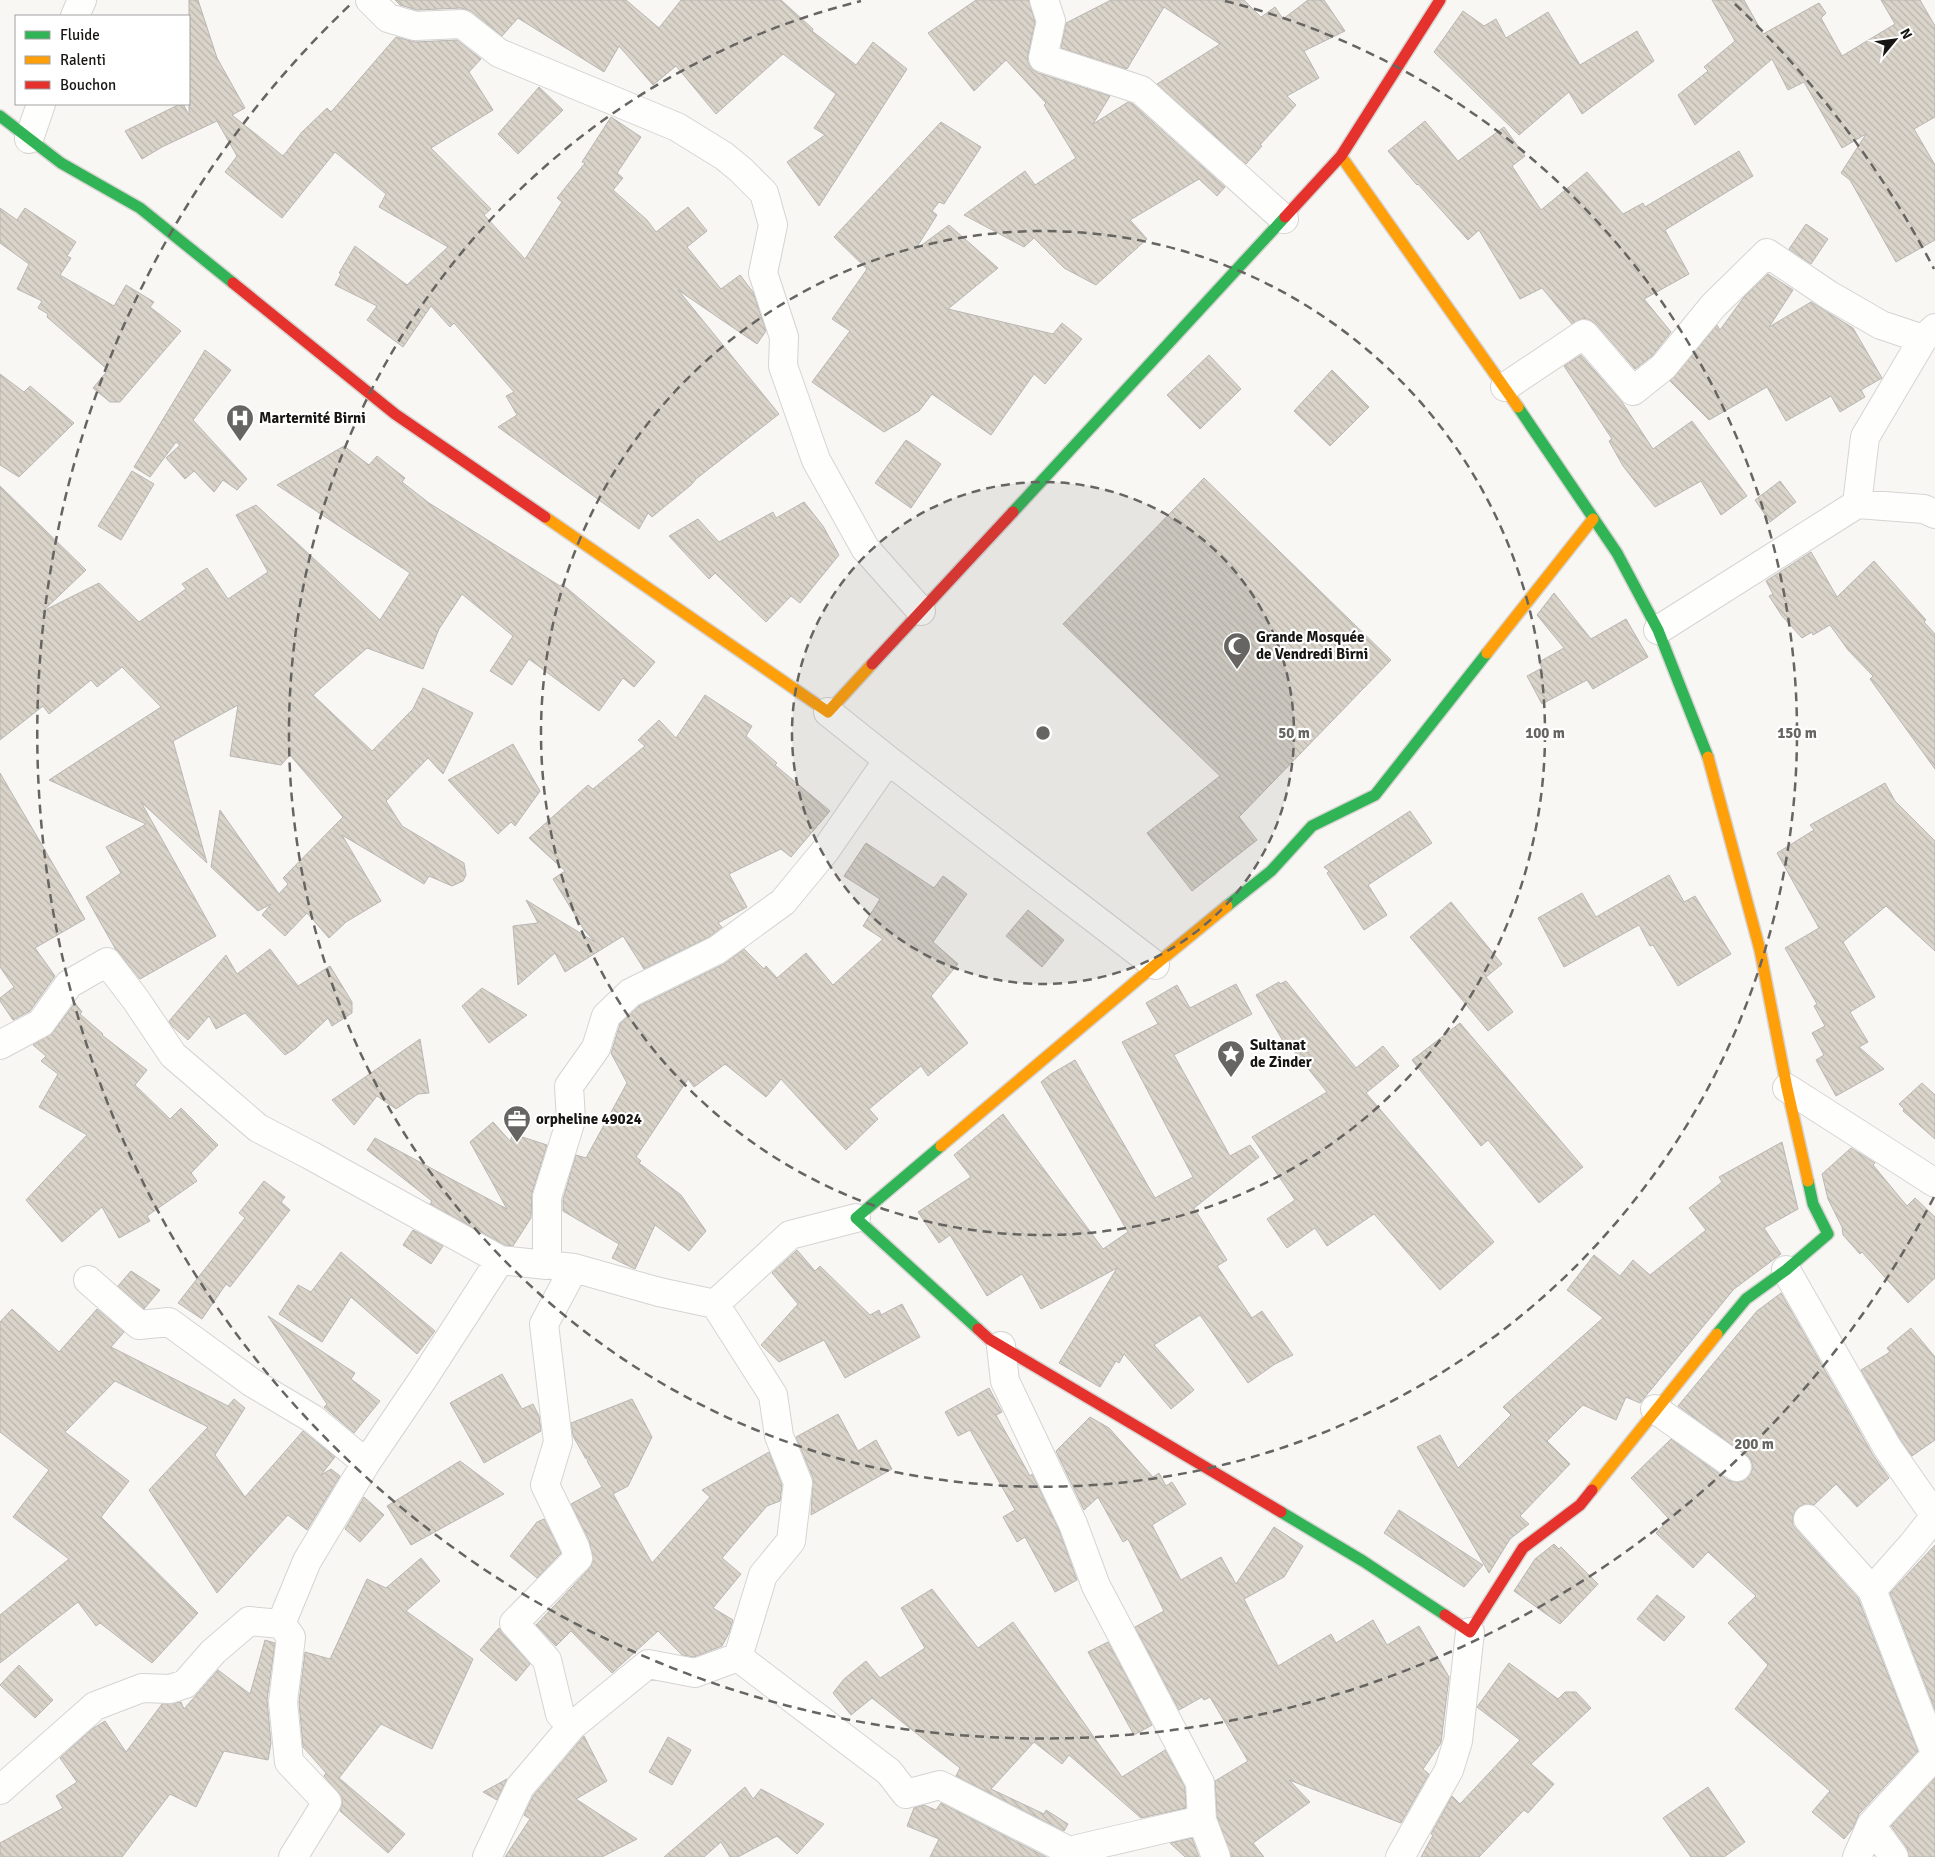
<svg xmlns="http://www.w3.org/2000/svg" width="1935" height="1857" viewBox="0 0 1935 1857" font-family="Signika,sans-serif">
	<defs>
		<pattern id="building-back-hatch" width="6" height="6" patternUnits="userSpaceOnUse" patternTransform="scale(1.25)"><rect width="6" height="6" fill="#dad4ca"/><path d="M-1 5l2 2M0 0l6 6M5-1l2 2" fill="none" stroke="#bab5ad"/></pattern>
	</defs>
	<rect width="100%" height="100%" fill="#f9f7f4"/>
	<path fill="url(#building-back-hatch)" stroke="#b9b7b4" d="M189 0H198L217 58 245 108 232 115 283 156 302 132 327 108 331 112 396 37 415 42 457 40 481 59 469 72 493 110 431 148 491 209 484 215 525 259 562 202 557 198 585 163 582 162 611 117 641 137 617 173 623 178 613 190 647 220 656 232 688 207 707 231 687 247 721 289 740 275 753 292 766 331 757 344 678 290 779 414 696 479 691 485 652 517 648 513 639 529 498 427 517 415 506 396 514 392 454 323 450 327 431 306 403 347 367 320 377 306 335 285 341 274 339 273 355 246 407 285 448 247 379 207 386 194 335 152 282 218 225 172 237 156 217 121 162 147 142 159 125 131 180 104H183L189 115Z
		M395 0H626L659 28 681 0H781L813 29 812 31 856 65 873 42 907 69 819 206 787 162 825 135 814 128 836 94 783 54 716 114 676 66 653 85 619 46 604 72 518 18 502 36 471 11 461 8 417 10 400 5Z
		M976 0H1029L1035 22 1028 55V63L1032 69 1038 73 1110 96 1093 124 1128 102 1133 104 1225 187 1217 196 1199 179 1130 220 1147 239 1096 285 1064 268 1034 238 1024 247 964 215 1025 171 1035 185 1076 158 1044 105 1046 103 1006 60 974 91 928 33Z
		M1111 0H1244L1261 17 1275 7 1283 19 1308 0H1324L1345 31 1304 51 1319 78 1287 96 1296 105 1260 145 1262 146 1246 164 1157 84 1220 44 1164 7 1127 69 1061 48 1066 23Z
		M1712 0H1744L1763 34 1819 3 1826 13 1821 18 1842 56 1895 24 1881 0H1920L1935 26V117L1914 129 1935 165V240L1896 262 1850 180 1841 173 1866 134 1842 148 1804 82 1788 90 1772 59 1695 125 1678 95 1708 71 1704 67 1735 41Z
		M1463 11 1484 26 1496 19 1506 38 1548 12 1580 65 1637 31 1654 61 1582 114 1569 92 1519 135 1434 52Z
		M539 87 563 110 518 154 498 134Z
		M1425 121 1458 161 1504 127 1525 156 1512 166 1541 210 1587 172 1623 214 1643 203 1645 207 1739 151 1753 176 1665 230 1689 274 1644 299 1671 332 1652 356 1635 369 1596 324 1590 320 1583 318 1572 324 1542 288 1520 299 1479 230 1468 240 1418 184 1417 185 1388 151Z
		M941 122 981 147 944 204 939 202 932 211 937 215 915 250 949 225 998 268 948 309 1053 334 1062 323 1082 339 1045 384 1034 374 991 435 932 394 919 411 884 432 812 382 850 331 832 319 867 269 834 237Z
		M0 208 17 220 25 208 76 242 67 256 71 258 60 275 114 306 126 285 154 302 150 307 181 331 120 402H110L93 388 108 370 47 317 48 314 38 308 42 301 17 289 29 264 0 243Z
		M1806 224 1828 239 1811 264 1789 249Z
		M1768 274 1793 290 1769 327 1811 302 1853 328 1882 378 1861 390 1865 397 1840 412 1831 396 1786 421 1767 387 1709 420 1670 381 1717 325 1720 330 1744 297Z
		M205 350 231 370 193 420 247 479 237 490 223 480 214 492 194 471 185 479 166 458 180 445 176 442 150 477 134 467Z
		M1209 355 1241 389 1200 429 1167 395Z
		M1581 355 1622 402 1653 449 1692 421 1747 496 1721 515 1701 481 1655 507 1623 466 1609 441 1612 439 1564 366Z
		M1332 370 1369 407 1330 446 1294 411Z
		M0 374 24 392 30 386 74 423 19 477 0 465Z
		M906 440 941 464 911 508 875 483Z
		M344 446 369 465 377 456 405 478 402 482 429 503 560 586 562 584 655 662 634 687 623 678 599 711 529 659 512 685 490 671 513 636 462 594 439 629 423 669 367 648 313 695 372 751 413 709 423 688 473 713 443 774 428 758 386 801 402 826 464 863 466 875 463 881 452 886 429 876 424 884 342 835 381 901 346 922 329 938 307 913 285 936 262 915 271 904 258 911 211 867 220 810 279 894 288 884 283 878 343 817 290 755 281 765 230 756 238 705 173 741 207 863 141 802 216 936 140 979 116 950 86 897 121 873 106 847 146 824 49 780 161 707 122 667 97 687 91 680 49 714 43 706 0 740V486L86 570 43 611 99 583 139 622 186 589 182 584 207 568 228 599 268 572 236 515 256 505 380 620 410 573 277 485Z
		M132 471 154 484 121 540 98 526Z
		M1204 478 1391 660 1239 817 1257 840 1192 891 1147 833 1220 776 1063 624Z
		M1780 481 1796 502 1770 522 1755 500Z
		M804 502 823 526 839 555 800 603 791 596 766 622 715 573 709 579 669 536 698 519 719 542 773 512 776 518Z
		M1811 552 1837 597 1874 561 1926 620 1924 622 1935 634V769L1870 679 1873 676 1848 650 1830 625 1813 635 1812 632 1802 638 1782 616 1769 596 1773 594 1766 581Z
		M1554 593 1591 639 1626 619 1648 657 1593 689 1587 680 1542 704 1527 676 1542 668 1539 662 1564 648 1537 615Z
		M705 695 752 726 746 736 777 763 775 765 830 811 791 857 781 849 729 874 747 907 718 923 722 927 709 937 644 969 623 936 565 972 555 953 518 985 513 926 538 923 526 900 595 942 584 930 553 879 565 871 529 838 588 785 593 789 645 746 638 740 659 720 676 738Z
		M513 744 540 791 515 826 511 822 498 834 448 780Z
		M0 773 85 919 35 948 55 976 30 1011 13 1020 0 1001V998L14 987 0 967Z
		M1885 783 1895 801 1935 841V951L1886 906 1843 942 1875 997 1850 1012 1868 1042 1859 1047 1884 1069 1836 1096 1816 1060 1824 1055 1812 1033 1825 1026 1814 1006 1817 1004 1785 948 1819 928 1777 853 1814 830 1810 825Z
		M1410 811 1432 843 1368 885 1387 915 1364 930 1327 873 1329 871 1324 867Z
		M866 843 934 888 943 876 967 894 933 942 958 964 931 996 968 1043 928 1076 921 1066 869 1109 878 1119 846 1150 781 1079 766 1097 725 1064 694 1087 688 1079 636 1157 641 1161 639 1163 681 1195 706 1231 689 1251 655 1225 635 1269 612 1258 619 1244 563 1211V1199L576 1155 586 1158 627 1083 611 1053 620 1024 639 1006 724 964 744 949 764 969 766 966 777 978 806 953 833 985 883 939 863 926 880 899 844 876Z
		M1669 875 1684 902 1695 896 1731 954 1678 986 1653 945 1650 946 1639 925 1564 967 1538 918 1582 893 1596 917Z
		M1451 902 1502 964 1486 977 1513 1012 1488 1031 1410 937Z
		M1028 910 1064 940 1042 967 1006 936Z
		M270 949 298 986 330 966 352 1002V1013L332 1026 328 1018 296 1048 285 1055 245 1013 216 1029 209 1016 188 1040 172 1026 169 1021 226 955 237 974Z
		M1286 981 1356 1068 1383 1046 1399 1066 1366 1093 1494 1242 1440 1290 1374 1214 1327 1246 1315 1228 1287 1248 1267 1219 1295 1200 1252 1137 1327 1092 1285 1040 1283 1041 1256 995 1279 982 1280 984Z
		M1236 984 1252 1014 1174 1055 1230 1156 1250 1145 1259 1157 1194 1208 1227 1260 1217 1266 1252 1318 1262 1311 1293 1355 1275 1364 1248 1383 1200 1315 1154 1345 1194 1390 1171 1409 1124 1354 1119 1363 1116 1361 1100 1387 1059 1363 1117 1268 1041 1309 1022 1274 987 1296 950 1235 939 1243 918 1212 971 1177 954 1155 1003 1114 1103 1249 1128 1232 1041 1082 1051 1074 1075 1060 1155 1198 1193 1177 1122 1042 1158 1024 1146 1003 1177 985 1190 1008Z
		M482 988 527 1015 489 1043 462 1006Z
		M75 1003 82 1012 80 1014 103 1034 102 1035 147 1070 135 1085 170 1119 181 1108 218 1145 191 1173 197 1181 147 1216 150 1221 119 1238 102 1207 62 1242 26 1200 87 1135 39 1107 58 1074 41 1061 46 1056 33 1045 53 1032Z
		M1460 1023 1583 1167 1539 1203 1488 1140 1481 1146 1412 1060Z
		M420 1039 429 1093 418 1094 396 1109 377 1096 354 1125 332 1100Z
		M1922 1083 1935 1095V1139L1903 1111 1904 1109 1899 1104Z
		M493 1122 510 1141 513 1134 547 1145 532 1193 531 1218 513 1246 505 1245 430 1204 432 1201 367 1150 375 1138 507 1209 470 1142Z
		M1782 1142 1798 1209 1764 1228 1781 1254 1734 1289 1640 1403 1626 1397 1616 1420 1583 1405 1547 1441 1570 1464 1520 1516 1529 1524 1510 1539 1489 1573 1417 1447 1440 1435 1458 1468 1511 1415 1503 1407 1603 1318 1567 1290 1594 1255 1620 1276 1633 1260 1650 1275 1706 1230 1689 1208 1722 1182 1719 1177Z
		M1851 1148 1875 1163 1873 1165 1907 1206 1915 1198 1935 1217V1278L1908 1303 1862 1252 1860 1254 1843 1235 1842 1227 1828 1199 1822 1174Z
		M264 1181 285 1197 281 1202 290 1210 230 1287 226 1284 202 1319 178 1303 245 1218 239 1213Z
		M413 1230 443 1246 431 1264 403 1245Z
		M797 1250 815 1271 820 1266 870 1315 879 1310 881 1315 902 1304 920 1337 845 1378 824 1340 779 1362 761 1345 798 1304 772 1273Z
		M341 1252 435 1331 417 1354 351 1297 322 1342 279 1314 298 1285 311 1292Z
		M131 1271 160 1290 144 1309 118 1286Z
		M1781 1293 1873 1455 1889 1478 1857 1507 1836 1484 1814 1505 1804 1504 1797 1508 1793 1515V1525L1796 1529 1858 1598 1918 1751 1859 1814 1853 1828 1844 1839 1812 1812 1830 1791 1735 1709 1768 1665 1728 1623 1756 1596 1708 1552 1693 1568 1656 1533 1669 1519 1631 1478 1671 1439 1728 1480 1735 1482 1743 1481 1749 1476 1753 1468 1751 1460 1746 1455 1678 1406 1757 1311Z
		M12 1309 59 1352 97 1309 124 1332 111 1347 228 1406 234 1399 245 1408 215 1455 245 1497 303 1431 335 1457 321 1475 331 1469 340 1476 307 1530 288 1515 217 1593 149 1490 208 1427 115 1381 65 1432 129 1481 101 1517 198 1613 152 1663 100 1623 96 1626 78 1602 0 1663V1615L69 1559 13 1517 49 1470 0 1432V1322Z
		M268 1316 355 1373 351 1379 380 1401 354 1433 324 1407 327 1404Z
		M1911 1328 1935 1357V1440L1912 1456 1900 1439 1861 1370 1890 1352 1887 1348Z
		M502 1374 522 1409 533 1404 539 1416 541 1431 484 1463 450 1403Z
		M989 1388 1002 1412 996 1415 1030 1476 1032 1474 1059 1530 1077 1580 1055 1592 1025 1537 1017 1542 1003 1517 1015 1510 970 1430 958 1436 945 1412Z
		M632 1399 652 1437 628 1486 613 1494 652 1563 710 1497 702 1490 769 1452 782 1485 780 1501 767 1506 722 1558 741 1574 713 1608 733 1620 729 1633 722 1646 694 1657 682 1655 658 1631 612 1673 571 1631 556 1646 536 1625 589 1569 593 1561 589 1540 571 1504 602 1487 587 1461 590 1456 586 1459 573 1436 571 1423Z
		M838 1414 858 1451 876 1440 892 1469 811 1515 813 1478 796 1437Z
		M1090 1417 1109 1428 1153 1477 1159 1473 1166 1486 1172 1482 1186 1504 1152 1525 1181 1580 1221 1557 1236 1584 1274 1527 1303 1546 1284 1577 1244 1599 1278 1666 1331 1634 1336 1643 1373 1620 1387 1645 1419 1626 1449 1677 1441 1743 1423 1769 1429 1774 1401 1823 1289 1780 1310 1802 1253 1843 1264 1857H1231L1217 1817 1215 1781 1248 1761 1210 1697 1204 1700 1202 1697 1179 1710 1135 1627 1164 1611 1128 1539 1123 1542 1098 1497 1084 1510 1056 1451Z
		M460 1461 504 1494 411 1545 387 1506Z
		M364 1497 384 1515 360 1542 345 1529Z
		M1399 1510 1483 1565 1464 1587 1384 1533Z
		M544 1519 561 1553 537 1578 510 1556 537 1522Z
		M1554 1544 1559 1549 1561 1547 1598 1584 1560 1624 1514 1591 1535 1559Z
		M1935 1545V1710L1890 1593Z
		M421 1558 440 1581 406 1611 473 1659 432 1749 381 1724 339 1778 405 1834 388 1853 340 1811 342 1804V1797L324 1776 326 1773 303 1747 299 1702 305 1652 330 1659 367 1579 386 1588Z
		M932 1589 978 1648 1013 1622 1122 1777 1165 1750 1185 1787 1186 1808 1141 1818 1069 1755 1062 1764 1034 1742 991 1789 1044 1814 1046 1810 1068 1824 1064 1831 956 1776 960 1768 872 1698 851 1715 833 1693 844 1679 866 1661 880 1678 925 1648 901 1608Z
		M1657 1595 1685 1617 1664 1641 1637 1619Z
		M499 1628 530 1664 516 1681 480 1650Z
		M265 1640 275 1643 267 1700 271 1743 268 1760 224 1751 196 1807 170 1794 122 1857H0V1843L63 1808 56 1796 77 1782 60 1758 92 1729 105 1721 126 1752 162 1704 181 1702 184 1709 218 1670 250 1694Z
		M1108 1642 1152 1725 1134 1735 1088 1652Z
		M1509 1663 1558 1699 1565 1692H1576L1591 1708 1531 1764 1554 1784 1528 1813 1524 1810 1479 1857H1421L1433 1835 1431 1834 1452 1796 1460 1804 1520 1740 1477 1707Z
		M19 1665 53 1700 35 1718 0 1685Z
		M584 1736 607 1781 576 1799 637 1839 602 1857H505L530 1819 524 1815 533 1796Z
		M668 1737 691 1750 672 1785 649 1772Z
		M1935 1778V1857H1909L1907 1848 1891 1826Z
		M507 1779 497 1800 483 1792Z
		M745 1787 753 1799 761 1789 824 1824 797 1854 777 1836 738 1857H730L721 1842 704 1857H664Z
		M1708 1787 1745 1842 1724 1857H1691L1663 1818Z
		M941 1803 1046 1857H930L939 1839 907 1826 914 1808 924 1805 936 1810Z
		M1192 1838 1199 1857H1185L1170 1843Z"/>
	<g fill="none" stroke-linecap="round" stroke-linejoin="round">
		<g stroke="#d6d4d2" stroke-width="30">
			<path id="street" d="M370 0 388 18 415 26 462 24 499 53 677 127 724 156 741 170 764 193 773 225 763 273 784 337 783 366 816 460 865 548 921 611
				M1044 0 1051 21 1043 58 1141 90 1284 219
				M75 16 82 0
				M29 139 41 104
				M1505 387 1584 334 1633 391 1663 367 1713 306 1767 253 1829 295 1881 325 1923 339
				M1857 504 1865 437 1923 339 1935 328
				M1658 630 1857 504 1924 509 1935 514
				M828 712 888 760 1155 965
				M0 1045 41 1023 69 984 107 962 136 1000 173 1055 258 1128 310 1155 500 1260 423 1379 366 1463 307 1561 281 1624 291 1637 283 1702 289 1762 327 1802 293 1857
				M1787 1088 1935 1183
				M500 1260 547 1265V1197L571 1120 569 1086 596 1048 606 1016 630 993 717 950 783 902 825 851 888 760
				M556 1266 574 1268 659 1292 715 1304
				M1786 1270 1887 1447 1935 1516
				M88 1280 139 1325 169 1322 251 1382 313 1419 366 1463
				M1001 1346 1005 1381 1073 1524 1096 1586 1200 1783 1202 1820 1216 1857
				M1655 1409 1737 1467
				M1808 1519 1872 1590 1935 1753
				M1872 1590 1912 1545 1935 1516
				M738 1657 889 1772 906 1794 940 1785 1069 1851 1202 1820
				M572 1726 560 1714 547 1660 514 1623 578 1558 575 1547 545 1485 558 1442 544 1324 574 1268
				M0 1790 95 1706 142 1688 170 1689 185 1684 213 1652 249 1621 281 1624
				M1871 1825 1894 1857
				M487 1857 520 1787 572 1726 648 1664 695 1673 738 1657 763 1575 791 1541 798 1483 779 1436 773 1395 715 1304 790 1235 856 1218
				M1400 1857 1449 1770 1458 1741 1470 1632
				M1857 1857 1871 1825 1927 1764 1935 1757"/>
		</g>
		<g stroke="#d6d4d2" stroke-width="14">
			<path id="fast" d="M0 116 61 163 140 208 233 283
				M1518 407 1617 553 1658 630 1708 757
				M1013 512 1285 217
				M1227 906 1271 871 1312 826 1375 795 1487 653
				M941 1146 856 1218 978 1329
				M1717 1334 1746 1299 1786 1270 1828 1234 1813 1204 1808 1181
				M1281 1512 1363 1561 1445 1615"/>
		</g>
		<g stroke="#d6d4d2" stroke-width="14">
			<path id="slow" d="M1341 156 1518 407
				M545 517 828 712 872 664
				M1487 653 1593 519
				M1708 757 1760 950 1787 1088 1808 1181
				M941 1146 1155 965 1227 906
				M1592 1490 1717 1334"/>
		</g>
		<g stroke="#d6d4d2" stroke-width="14">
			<path id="jam" d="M1285 217 1341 156 1440 0
				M233 283 395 414 545 517
				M872 664 1013 512
				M978 1329 989 1339 1281 1512
				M1445 1615 1470 1632 1523 1548 1580 1505 1592 1490"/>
		</g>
		<use href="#street" stroke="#fefefd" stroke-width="28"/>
		<use href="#fast" stroke="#30b455" stroke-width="11"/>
		<use href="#slow" stroke="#ff9f0a" stroke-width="11"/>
		<use href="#jam" stroke="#e5322d" stroke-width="11"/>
	</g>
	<circle cx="1043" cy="733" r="251" fill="#666562" fill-opacity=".12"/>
	<g fill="none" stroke="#666562" stroke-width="2.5" stroke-dasharray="9 6">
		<circle cx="1043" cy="733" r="251"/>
		<circle cx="1043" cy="733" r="502"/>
		<path d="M1225 1A754 754 0 1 1 861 1"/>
		<path d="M1934 1197A1005 1005 0 1 1 351 4M1735 4A1005 1005 0 0 1 1934 269"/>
	</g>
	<defs>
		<g id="hospital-pin" transform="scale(1.4375)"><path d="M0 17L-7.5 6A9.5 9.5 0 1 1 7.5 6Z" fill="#666562" stroke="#fff"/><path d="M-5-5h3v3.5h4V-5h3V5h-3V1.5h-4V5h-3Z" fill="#fff"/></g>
		<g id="mosque-pin" transform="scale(1.4375)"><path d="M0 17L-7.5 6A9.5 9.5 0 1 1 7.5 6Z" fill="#666562" stroke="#fff"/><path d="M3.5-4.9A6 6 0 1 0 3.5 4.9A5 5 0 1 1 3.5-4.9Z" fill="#fff"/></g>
		<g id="sight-pin" transform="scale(1.4375)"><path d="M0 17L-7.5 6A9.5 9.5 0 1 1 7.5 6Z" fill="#666562" stroke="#fff"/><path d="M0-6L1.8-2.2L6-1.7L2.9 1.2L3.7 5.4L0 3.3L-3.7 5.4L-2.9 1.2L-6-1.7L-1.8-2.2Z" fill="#fff"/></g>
		<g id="office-pin" transform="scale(1.4375)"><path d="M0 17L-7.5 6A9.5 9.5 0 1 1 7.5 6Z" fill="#666562" stroke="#fff"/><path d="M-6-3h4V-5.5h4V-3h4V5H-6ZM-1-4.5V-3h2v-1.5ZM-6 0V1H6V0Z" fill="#fff"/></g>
	</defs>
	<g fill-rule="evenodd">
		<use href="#hospital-pin" x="240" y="418"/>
		<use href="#mosque-pin" x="1237" y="646"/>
		<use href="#sight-pin" x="1231" y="1054"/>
		<use href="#office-pin" x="517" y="1119"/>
	</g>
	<g text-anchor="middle" stroke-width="4.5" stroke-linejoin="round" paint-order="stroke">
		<g font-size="15" font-weight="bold" fill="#171613" stroke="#fff" text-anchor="start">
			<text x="259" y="423">Marternité Birni</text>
			<text x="1256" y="642">Grande Mosquée<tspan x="1256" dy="17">de Vendredi Birni</tspan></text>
			<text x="1250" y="1050">Sultanat<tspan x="1250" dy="17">de Zinder</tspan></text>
			<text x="536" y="1124">orpheline 49024</text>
		</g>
	</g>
	<circle cx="1043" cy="733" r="8" fill="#666562" stroke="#fff" stroke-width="2.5"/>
	<g font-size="15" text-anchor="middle" font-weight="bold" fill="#666562" stroke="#fff" stroke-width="4.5" stroke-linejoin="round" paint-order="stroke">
		<text x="1294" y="738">50 m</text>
		<text x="1545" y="738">100 m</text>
		<text x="1797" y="738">150 m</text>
		<text x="1754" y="1449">200 m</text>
	</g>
	<rect x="15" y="15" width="175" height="90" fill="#ffffff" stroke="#a2a2a1"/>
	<rect x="25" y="31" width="25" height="8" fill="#30b455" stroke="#a2a2a1"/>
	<text x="60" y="40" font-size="15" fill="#171613">Fluide</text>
	<rect x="25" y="56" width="25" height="8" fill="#ff9f0a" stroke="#a2a2a1"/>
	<text x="60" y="65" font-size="15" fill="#171613">Ralenti</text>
	<rect x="25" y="81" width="25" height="8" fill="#e5322d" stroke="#a2a2a1"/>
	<text x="60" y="90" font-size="15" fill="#171613">Bouchon</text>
	<g transform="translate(1895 40) rotate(61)" stroke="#ffffff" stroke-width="4" paint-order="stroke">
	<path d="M0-4L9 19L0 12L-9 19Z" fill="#171613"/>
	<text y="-8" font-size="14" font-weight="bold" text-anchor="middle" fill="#171613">N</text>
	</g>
</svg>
